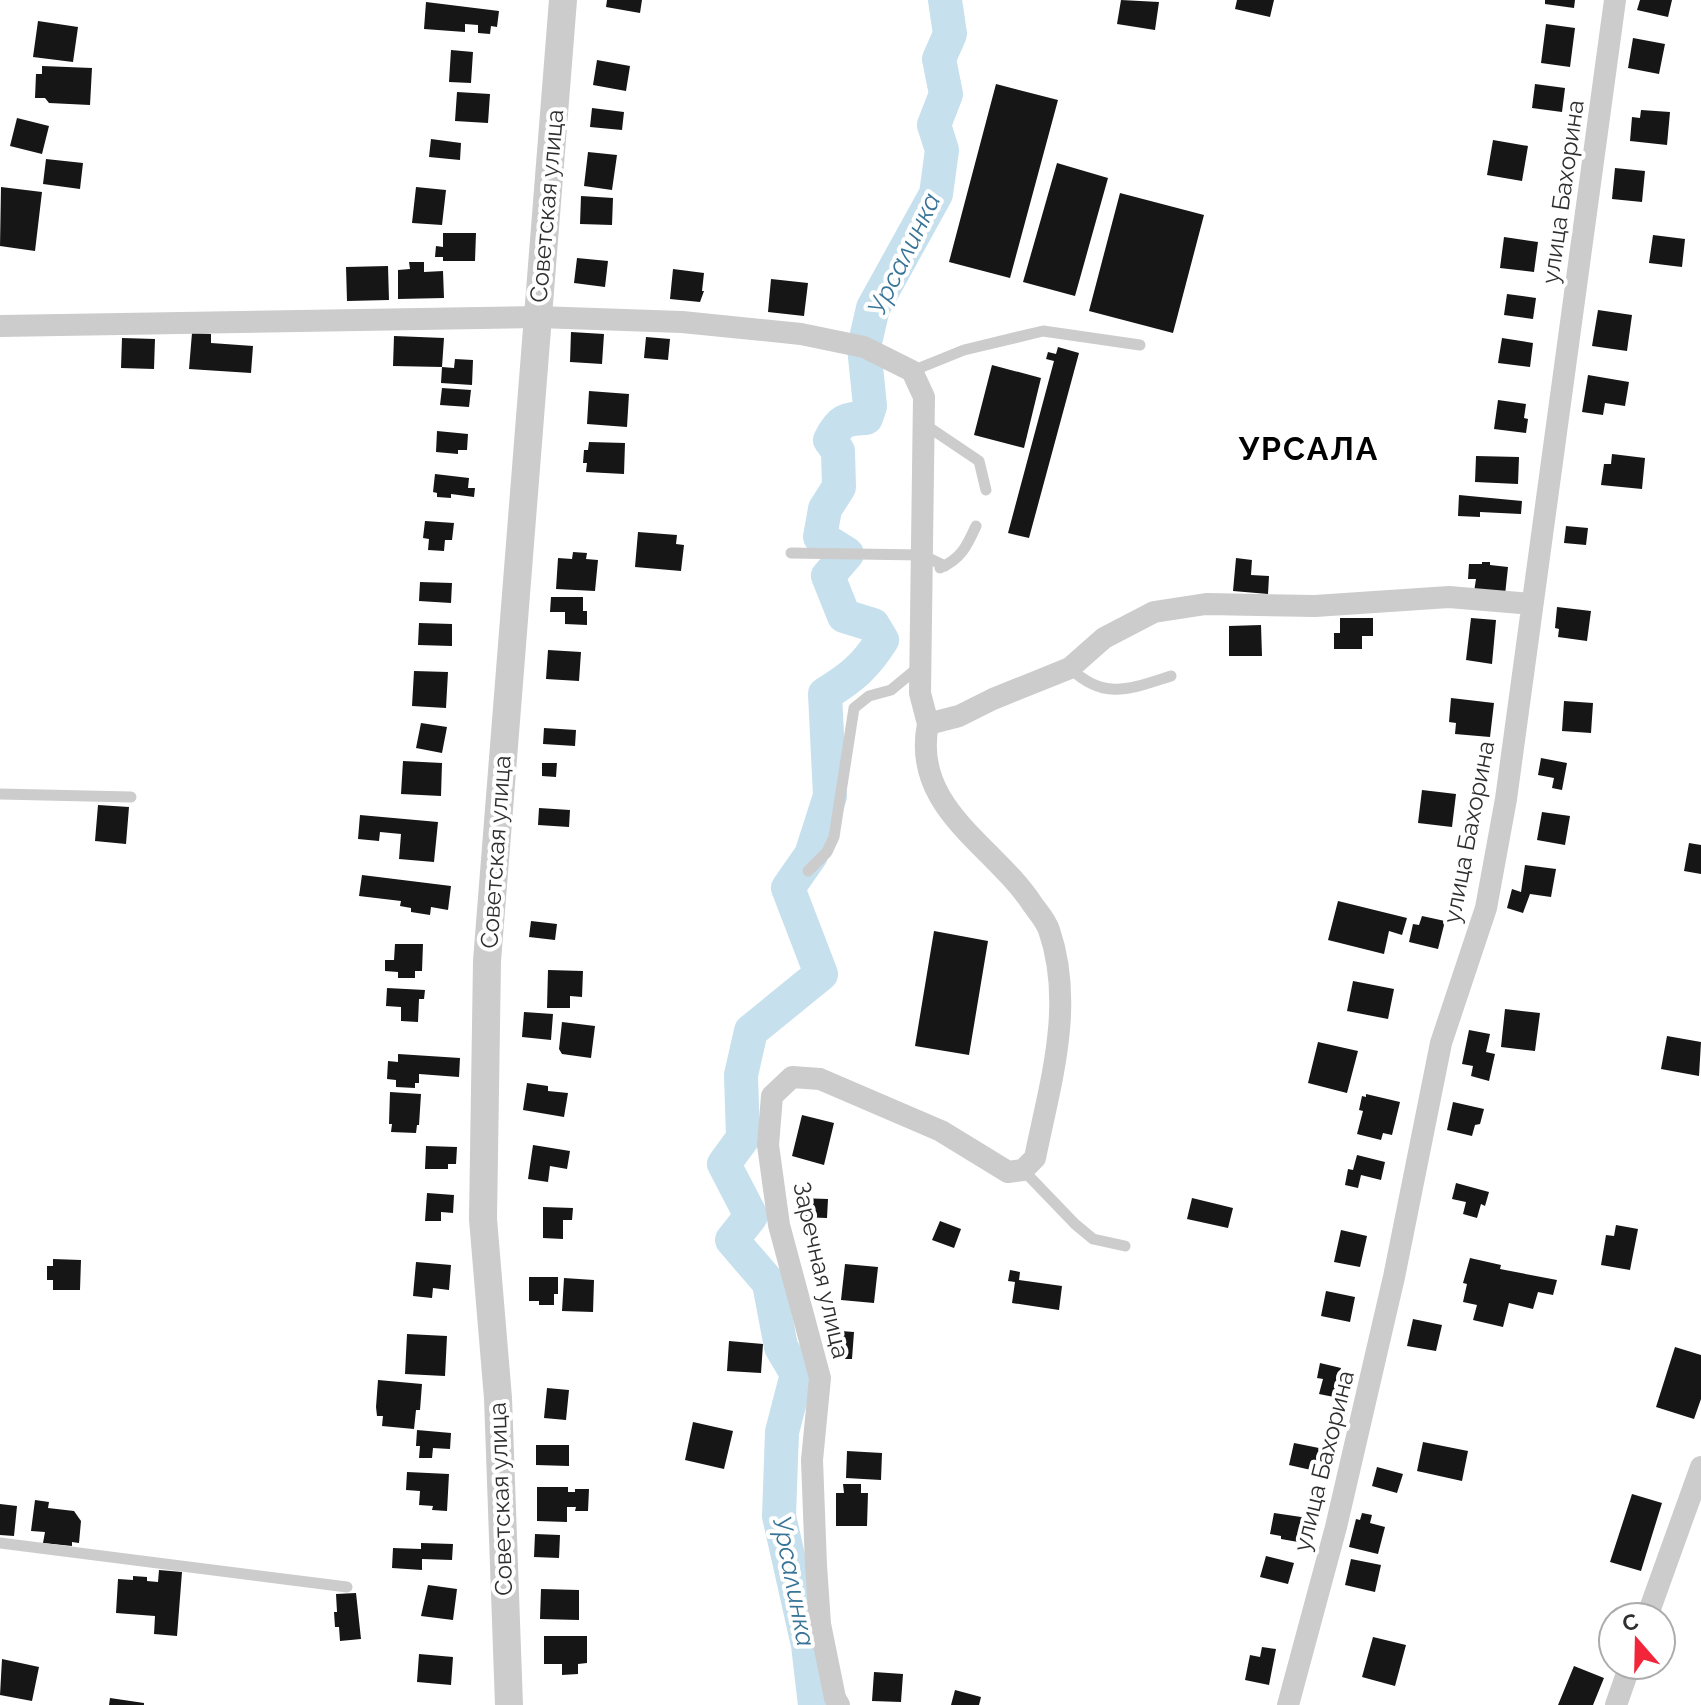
<svg xmlns="http://www.w3.org/2000/svg" width="1701" height="1705" viewBox="0 0 1701 1705" font-family="Raleway,sans-serif">
	<rect width="100%" height="100%" fill="#fff"/>
	<g fill="none" stroke-linecap="round" stroke-linejoin="round">
		<path stroke="#c6e0ee" stroke-width="34" d="M815 1705 808 1645 779 1516 782 1432 797 1374 781 1347 769 1283 732 1240 751 1216 724 1164 743 1138 741 1075 751 1031 821 974 788 888 811 855 830 796 825 694C851 678 865 667 882 640L873 625 844 616 828 576 847 554 820 537 825 509 839 487 838 451 830 440C840 420 845 419 866 418L870 406 864 347 873 308 936 194 942 150 934 125 946 94 939 59 950 34 945 0"/>
	</g>
	<path fill="#161616" d="M607 0H642L640 13 606 7Z
		M1121 0 1159 2 1155 30 1117 24Z
		M1237 0H1274L1270 17 1235 9Z
		M1545 0H1575L1574 8 1545 4Z
		M1640 0H1672L1668 17 1637 10Z
		M426 2 499 11 497 27 491 26 490 34 478 33V25L465 24V32L424 29Z
		M38 21 78 27 73 62 33 57Z
		M1546 24 1575 28 1570 67 1541 63Z
		M1633 38 1665 44 1659 74 1628 68Z
		M451 50 473 52 471 83 449 82Z
		M597 60 630 66 626 91 593 85Z
		M42 66 92 68 90 105 49 103 45 98H35L36 74H42Z
		M996 84 1058 100 1010 278 949 262Z
		M1535 84 1565 88 1562 112 1532 108Z
		M457 92 490 94 488 123 455 121Z
		M592 108 624 112 622 130 590 127Z
		M1641 110 1670 112 1667 145 1630 141 1632 117 1640 118Z
		M17 118 49 126 42 154 10 146Z
		M431 139 461 143 460 160 429 157Z
		M1493 140 1528 146 1522 181 1487 175Z
		M588 152 617 155 612 190 584 186Z
		M46 159 83 163 80 189 43 184Z
		M1057 163 1108 178 1075 296 1023 282Z
		M1615 168 1645 171 1642 202 1612 199Z
		M1 187 42 192 35 251 0 246Z
		M416 187 446 190 442 225 412 223Z
		M1120 193 1204 215 1173 333 1089 311Z
		M581 196 613 198 612 225 580 224Z
		M443 233H476L475 261H443V257H435L436 246 443 247Z
		M1653 235 1685 239 1682 267 1649 263Z
		M1504 237 1538 242 1534 272 1500 268Z
		M577 258 608 261 605 287 574 283Z
		M409 262H424V272L443 271 444 298 398 299V270L410 269Z
		M388 266 389 300 347 301 346 267Z
		M673 269 704 273 702 291H704L700 302 670 299Z
		M771 279 808 283 804 316 768 312Z
		M1507 294 1536 298 1533 319 1504 315Z
		M1598 310 1632 315 1627 351 1592 346Z
		M571 332 604 334 602 364 570 362Z
		M192 333 211 334V343L253 346 251 373 189 369Z
		M394 336 444 338 442 367 393 366Z
		M646 337 670 339 668 360 644 358Z
		M122 338 155 339 154 369 121 368Z
		M1502 338 1533 343 1530 367 1498 363Z
		M1058 347 1079 353 1029 538 1008 533 1054 361 1046 359 1048 352 1056 354Z
		M455 359 473 360 472 385 441 383 442 367 454 368Z
		M992 365 1041 378 1024 448 974 435Z
		M1588 375 1629 382 1625 406 1605 403 1603 415 1582 412Z
		M442 388 471 390 469 407 440 405Z
		M589 391 629 394 627 427 587 424Z
		M1498 400 1526 404 1524 418 1528 419 1526 433 1494 429Z
		M437 431 468 434 467 450H458V454L436 452Z
		M589 442 625 443 624 474 586 472 587 463H583L584 450H588Z
		M1612 454 1645 458 1642 489 1601 485 1604 464H1611Z
		M1476 456 1519 457 1518 484 1475 482Z
		M435 474 469 478 468 488H475L474 497 451 494V498L437 497V493L433 492Z
		M1459 495 1522 501 1521 514 1480 512V517L1458 516Z
		M425 521 454 523 452 540H445L444 551 428 550 429 539 423 538Z
		M1566 526 1588 528 1586 545 1564 543Z
		M638 532 677 535 676 544 684 545 681 571 635 567Z
		M573 552 587 553 586 559 598 560 595 591 556 589 558 558 572 559Z
		M1236 558 1252 560 1251 575 1269 576 1268 594 1233 591Z
		M1482 562H1490V565L1508 567 1505 595 1474 592 1476 579H1468L1469 564H1482Z
		M420 582 452 583 451 603 419 601Z
		M551 597H583V611H587V625L565 624V612H550Z
		M1557 607 1591 611 1587 641 1558 637 1559 629 1555 628Z
		M1340 618H1373V636H1362V649H1334V633H1340Z
		M1471 618 1496 620 1492 664 1466 660Z
		M419 623 452 624V646L418 645Z
		M1261 625 1262 656H1229V626Z
		M548 650 581 652 579 681 546 679Z
		M414 671 448 672 446 708 412 706Z
		M1451 698 1494 703 1490 737 1455 734 1456 723 1449 722Z
		M1564 701 1593 703 1591 733 1562 731Z
		M421 723 447 727 442 753 416 748Z
		M544 728 576 730 575 746 543 744Z
		M1541 758 1567 763 1562 790 1552 788 1554 778 1538 775Z
		M403 761 442 763 441 796 401 794Z
		M542 763H557L556 777 542 776Z
		M1422 790 1456 794 1452 827 1418 823Z
		M98 805 129 807 126 844 95 841Z
		M539 808 570 810 569 827 538 825Z
		M1542 812 1570 816 1565 845 1537 840Z
		M360 815 438 822 434 862 399 859 401 834 380 832 379 841 358 839Z
		M1689 843 1701 845V874L1684 871Z
		M1525 865 1556 869 1551 897 1530 894 1523 913 1507 908 1512 889 1521 892Z
		M362 875 451 886 448 910 431 907 430 915 411 912V908L400 906 401 901 359 896Z
		M1338 901 1407 918 1402 935 1389 931 1384 954 1328 940Z
		M1422 916 1445 921 1438 949 1409 942 1413 924 1419 925Z
		M531 921 557 924 555 940 529 937Z
		M934 931 988 941 969 1055 915 1046Z
		M395 944H423L422 971H415V978H398V972L385 971V960H394Z
		M548 970 583 971 582 997 570 996V1008H547Z
		M1353 981 1394 989 1388 1019 1347 1011Z
		M387 988 425 990 424 999H419L418 1022 401 1021V1007L386 1006Z
		M1505 1009 1540 1013 1535 1051 1501 1047Z
		M524 1012 553 1014 551 1040 522 1037Z
		M562 1022 595 1026 591 1058 562 1054 559 1049Z
		M1469 1030 1490 1034 1486 1052 1495 1054 1489 1081 1471 1076 1473 1066 1462 1064Z
		M1667 1036 1701 1042 1699 1076 1661 1069Z
		M1318 1042 1358 1051 1347 1093 1308 1083Z
		M398 1054 460 1058 459 1077 419 1074V1083H415V1088L396 1087V1080L387 1079 388 1061 398 1062Z
		M527 1083 548 1086V1091L568 1093 564 1117 523 1110Z
		M390 1092 421 1094 419 1125H417L416 1133 391 1132 392 1124H389Z
		M1366 1094 1400 1102 1392 1135 1383 1133 1381 1140 1357 1134 1363 1111 1359 1110 1362 1096 1366 1097Z
		M1453 1102 1484 1109 1480 1124 1475 1125 1472 1136 1447 1130Z
		M802 1115 834 1123 824 1165 792 1156Z
		M533 1145 570 1151 567 1169 550 1166 548 1182 528 1179Z
		M426 1146 457 1147 456 1164H448V1169H425Z
		M1357 1155 1385 1162 1381 1180 1361 1175 1358 1188 1345 1185 1348 1169 1353 1170Z
		M1456 1183 1489 1192 1485 1206 1481 1204 1477 1218 1463 1214 1466 1202 1452 1199Z
		M427 1193 454 1195 453 1213 441 1212V1221H425Z
		M798 1198 828 1199 827 1218 797 1217Z
		M1192 1198 1233 1208 1228 1228 1187 1219Z
		M543 1207 573 1208 572 1220H563V1239L543 1238Z
		M940 1221 961 1229 954 1248 932 1240Z
		M1616 1225 1638 1229 1630 1270 1601 1265 1606 1235 1614 1236Z
		M1341 1230 1367 1236 1360 1267 1334 1262Z
		M1470 1258 1501 1265 1500 1269 1557 1280 1553 1295 1538 1292 1533 1309 1509 1303 1503 1327 1473 1320 1477 1305 1463 1302 1467 1284 1463 1283Z
		M53 1259 81 1260 80 1290H53V1280H47V1266H53Z
		M416 1262 451 1265 449 1290 433 1288 432 1298 413 1296Z
		M845 1264 878 1267 874 1303 841 1300Z
		M1010 1270 1020 1272 1019 1280 1062 1286 1059 1310 1012 1303 1015 1282 1008 1281Z
		M529 1277H558V1294H554V1305H539V1301H529Z
		M564 1278 594 1280 593 1312 562 1311Z
		M1326 1291 1355 1297 1350 1322 1321 1316Z
		M1413 1319 1442 1325 1436 1351 1407 1346Z
		M827 1330 854 1332 852 1359H838L839 1349 825 1348Z
		M407 1334 447 1336 445 1376 405 1374Z
		M729 1341 763 1344 761 1373 727 1371Z
		M1675 1347 1701 1355V1399L1694 1419 1656 1407Z
		M1320 1363 1341 1368 1334 1397 1319 1394 1323 1379 1317 1378Z
		M378 1380 422 1384 420 1410H416L414 1429 382 1426 383 1416H377L376 1407Z
		M547 1388 569 1390 566 1420 544 1418Z
		M693 1422 733 1431 724 1469 685 1460Z
		M417 1430 451 1433 450 1449 433 1448 432 1458H419L420 1446H416Z
		M1423 1442 1468 1451 1462 1481 1417 1471Z
		M1294 1443 1324 1449 1320 1472 1289 1465Z
		M536 1445H569V1466L536 1465Z
		M847 1451 882 1453 881 1480 846 1478Z
		M1377 1467 1403 1474 1397 1493 1372 1486Z
		M407 1472 449 1474 447 1511 432 1510 433 1506 419 1505 420 1491 406 1490Z
		M843 1484H861V1493H868L867 1526H836V1493H844Z
		M537 1487H568V1492H575V1489H589L588 1511H575L576 1507H567V1522L537 1521Z
		M1632 1494 1662 1503 1641 1571 1610 1562Z
		M35 1500 49 1502 48 1508 74 1511 81 1521 79 1543 72 1542V1546L43 1543 45 1532 31 1531Z
		M0 1504 17 1506 14 1536 0 1535Z
		M1274 1513 1308 1518 1304 1543 1281 1539V1536L1270 1534Z
		M1362 1513 1372 1515 1370 1523 1385 1527 1378 1554 1349 1547 1356 1519 1360 1520Z
		M535 1534 560 1535 559 1558 534 1557Z
		M421 1543 453 1544 452 1560 422 1559V1570L392 1568 393 1548 421 1549Z
		M1266 1556 1294 1563 1288 1584 1260 1577Z
		M1351 1559 1381 1565 1375 1592 1345 1585Z
		M159 1570 182 1572 177 1636 154 1634 155 1616 116 1613 118 1579 133 1580V1576L147 1577V1581L158 1582Z
		M428 1585 457 1589 453 1620 421 1616Z
		M541 1589 579 1590V1620L540 1619Z
		M356 1593 361 1639 340 1641 339 1627H335L334 1612H337L336 1594Z
		M544 1636H587V1663L578 1664V1674L562 1675V1664H544Z
		M1373 1637 1406 1645 1395 1686 1362 1677Z
		M1262 1647 1276 1649 1269 1685 1245 1680 1250 1655 1260 1657Z
		M419 1654 453 1657 451 1685 417 1682Z
		M2 1659 39 1667 32 1701 0 1695Z
		M1574 1666 1604 1678 1593 1705H1558Z
		M874 1672 903 1674 901 1702 872 1701Z
		M955 1690 981 1697 979 1705H951Z
		M110 1698 144 1703V1705H109Z"/>
	<g fill="none" stroke-linecap="round" stroke-linejoin="round">
		<path stroke="#ccc" stroke-width="11" d="M912 371 964 350 1043 331 1140 345
			M924 424 979 461 986 490
			M791 553 922 555 945 566
			M940 568C961 559 967 546 976 526
			M1070 668C1104 701 1130 689 1171 676
			M0 794 131 797
			M808 871 827 852 834 837 854 708 869 696 891 690 920 666
			M1023 1170 1075 1224 1093 1239 1125 1246
			M0 1543 347 1587"/>
		<path stroke="#ccc" stroke-width="22" d="M0 326 538 317 682 322 801 334 864 347 912 371 924 397 920 693 928 724 959 716 993 699 1070 668 1104 638 1154 612 1206 604 1315 606 1449 597 1532 604
			M1647 1617 1701 1467
			M839 1705 835 1698 820 1624 816 1565 812 1460 820 1378 779 1225 768 1145 772 1096 792 1077 820 1079 941 1131 1008 1172 1023 1170 1035 1158C1050 1084 1075 1005 1049 930 1046 921 1039 913 1033 905 994 845 911 808 928 724
			M1288 1705 1336 1527 1394 1277 1441 1043 1486 908 1506 799 1615 0
			M1616 1705 1630 1665"/>
		<path stroke="#ccc" stroke-width="28" d="M509 1705 498 1398 483 1219 487 961 563 0"/>
	</g>
	<g text-anchor="middle" stroke-width="8" stroke-linejoin="round" paint-order="stroke">
		<g font-size="24" fill="#2f2f2f" stroke="#fff">
			<text transform="translate(1563 192) rotate(-82)" y="8">улица Бахорина</text>
			<text transform="translate(547 206) rotate(-85)" y="8">Советская улица</text>
			<text transform="translate(1469 832) rotate(-79)" y="8">улица Бахорина</text>
			<text transform="translate(496 852) rotate(-86)" y="8">Советская улица</text>
			<text transform="translate(821 1270) rotate(77)" y="8">Заречная улица</text>
			<text transform="translate(1324 1461) rotate(-76)" y="8">улица Бахорина</text>
			<text transform="translate(501 1499) rotate(-92)" y="8">Советская улица</text>
		</g>
		<g font-size="26" font-style="italic" fill="#377497" stroke="#fff">
			<text transform="translate(904 254) rotate(-64)" y="9">Урсалинка</text>
			<text transform="translate(794 1581) rotate(79)" y="9">Урсалинка</text>
		</g>
		<g font-size="32" font-weight="bold" letter-spacing="2" fill="#000" stroke="#fff">
			<text x="1309" y="460">УРСАЛА</text>
		</g>
	</g>
	<g transform="translate(1637 1641) rotate(340)"><circle r="38" fill="#ffffff" stroke="#acacac" stroke-width="2"/>
	<path d="M0-6L14 30L0 20L-14 30Z" fill="#f2253a"/>
	<text y="-12" font-size="22" font-weight="bold" text-anchor="middle" fill="#2f2f2f">С</text>
	</g>
</svg>
